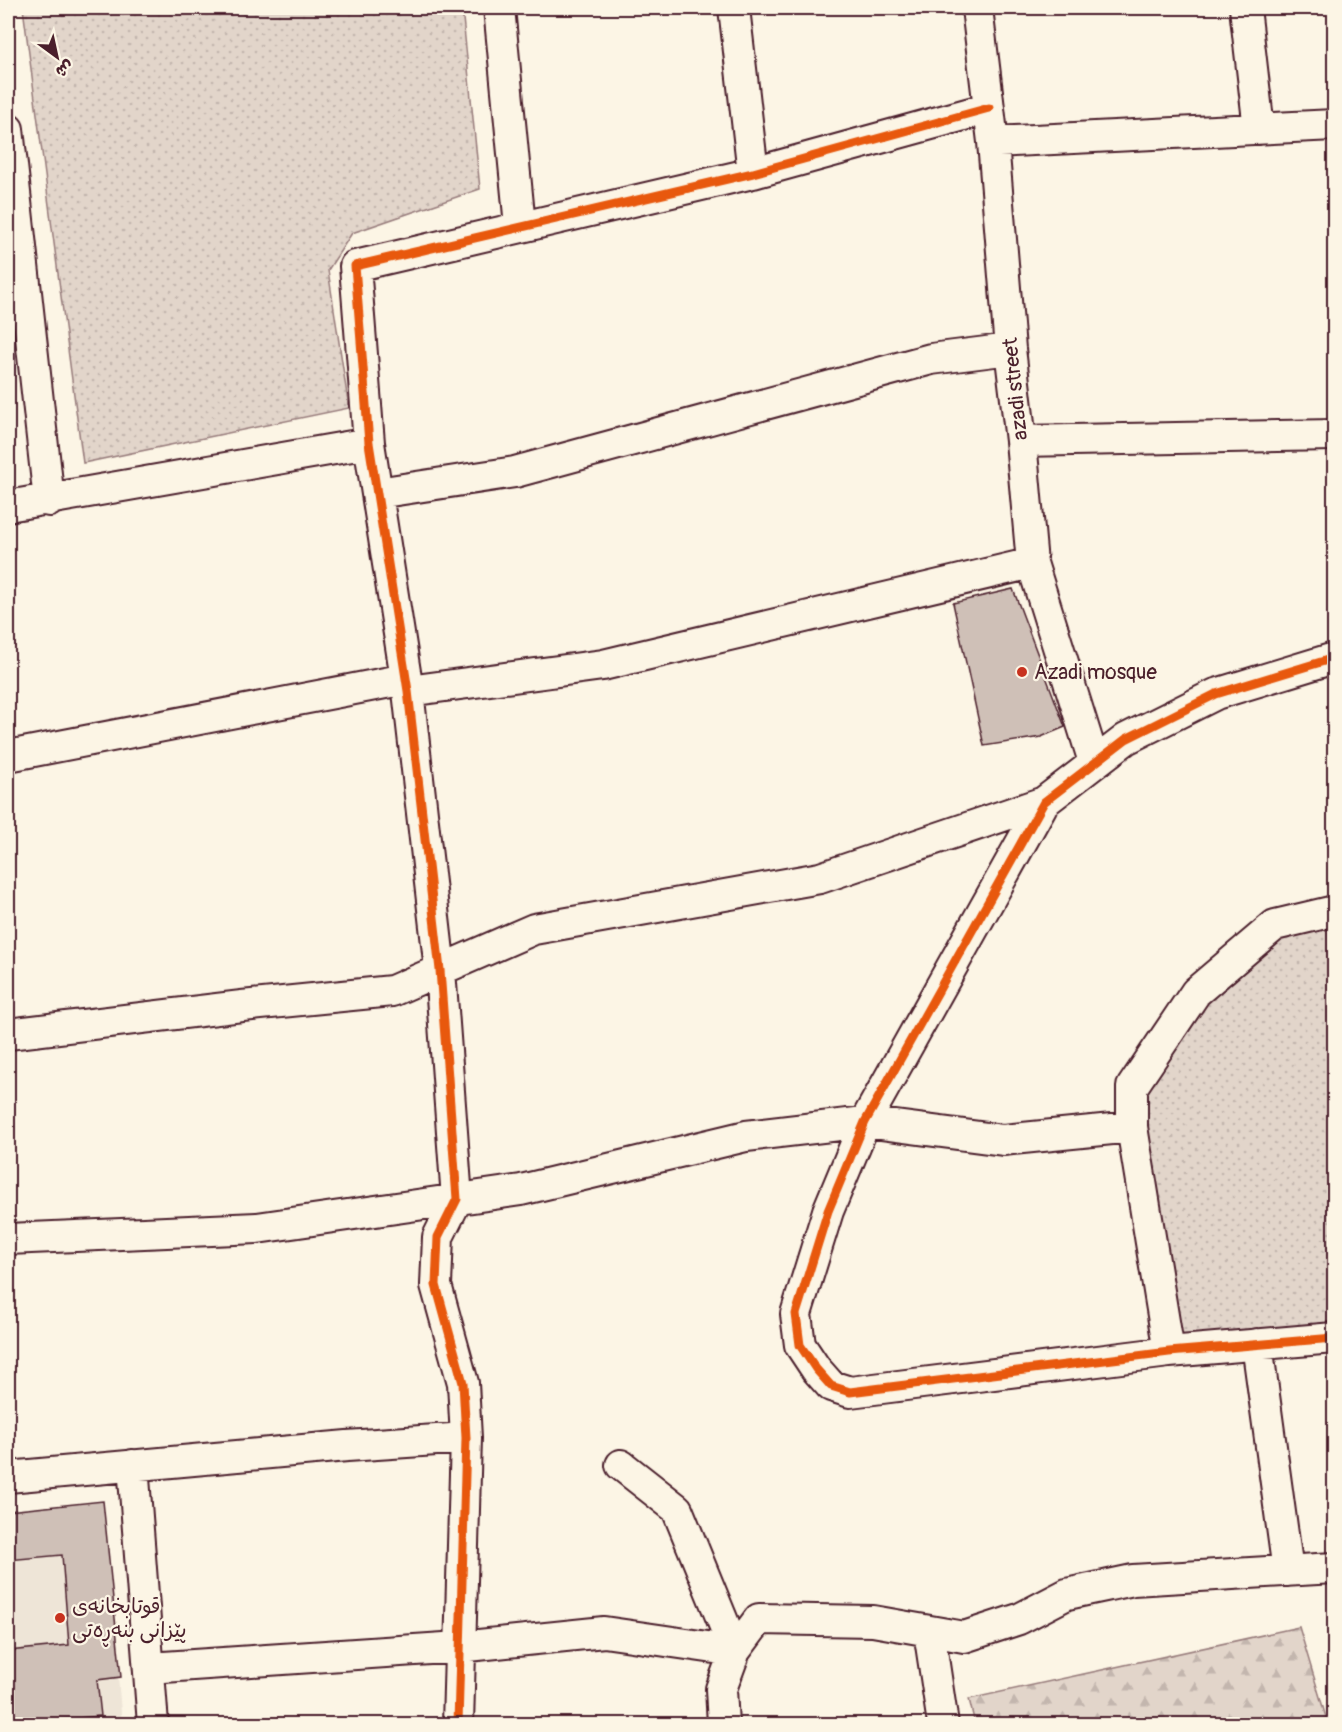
<svg xmlns="http://www.w3.org/2000/svg" width="1342" height="1732" viewBox="0 0 1342 1732" font-family="Pangolin,'Playpen Sans Arabic',sans-serif">
	<defs>
		<pattern id="grass-dots" width="8" height="8" patternUnits="userSpaceOnUse" patternTransform="scale(1.5)"><rect width="8" height="8" fill="#e2d5ca"/><path d="M2 2h.1M6 6h.1" fill="none" stroke="#c3b6ae" stroke-width="1.8" stroke-linecap="round"/></pattern>
		<pattern id="forest-firs" width="22" height="20" patternUnits="userSpaceOnUse" patternTransform="scale(1.5)"><rect width="22" height="20" fill="#e2d5ca"/><path d="M5 1l3.5 6h-7zM16 11l3.5 6h-7z" fill="#c3b6ae"/></pattern>
	</defs>
	<rect width="100%" height="100%" fill="#fcf5e5"/>
	<filter id="ink" filterUnits="userSpaceOnUse"><feTurbulence type="fractalNoise" baseFrequency=".0167" numOctaves="2"/><feDisplacementMap in="SourceGraphic" scale="12" xChannelSelector="R" yChannelSelector="G"/><feConvolveMatrix kernelMatrix="1 2 1 2 8 2 1 2 1" color-interpolation-filters="sRGB"/></filter>
	<g filter="url(#ink)">
		<path fill="#eee5d7" d="M103 1501 122 1724H8V1512Z"/>
		<path fill="url(#grass-dots)" stroke="#967a7a" stroke-width="1.5" d="M23 8H462L480 189 352 233 328 270 349 408 83 463Z
			M1334 911V1338L1169 1352 1132 1087 1196 992 1275 925Z"/>
		<path fill="url(#forest-firs)" stroke="#967a7a" stroke-width="1.5" d="M1299 1627 1328 1724H975L969 1699Z"/>
		<path fill="#cfc0b7" stroke="#4a1f2b" stroke-width="1.5" d="M1013 589 1065 727 1041 737 984 746 953 603Z
			M103 1501 121 1677 97 1680 101 1716 8 1724V1651L69 1645 62 1555 8 1560V1511Z"/>
		<g fill="none" stroke-linecap="round" stroke-linejoin="round">
			<g stroke="#4a1f2b" stroke-width="34">
				<path id="minor" d="M499 8 520 226
					M734 8 753 173
					M977 8 993 142 1010 349 1021 441 1032 563 1094 762
					M1245 8 1259 129
					M8 129 49 501
					M993 142 1334 125
					M1021 441 1334 435
					M377 493 515 472 931 359 1010 349
					M8 506 369 443
					M1334 658 1216 694 1126 739 1044 802 865 1122 828 1211 796 1314 800 1345 816 1369 831 1386 850 1392 1169 1352 1334 1338
					M408 691 603 665 1032 563
					M8 756 406 679
					M8 1034 242 1006 392 991 534 929 820 878 1044 802
					M8 1239 257 1228 521 1190 746 1136 865 1122 1003 1140 1132 1127
					M1257 1344 1288 1571
					M1169 1352 1132 1127V1087L1196 992 1275 925 1334 911
					M133 1465 153 1724
					M621 1465 677 1509 735 1651
					M8 1477 347 1446 466 1438
					M929 1631 943 1724
					M149 1668 459 1647 604 1632 735 1651
					M458 1724 466 1438 463 1383 436 1285 438 1237 457 1199 440 970 408 691 369 443 355 266 753 173 989 108
					M723 1724 721 1689 735 1651 759 1619 873 1621 964 1637 1019 1619 1067 1594 1133 1580 1334 1568"/>
			</g>
			<use href="#minor" stroke="#fcf5e5" stroke-width="30"/>
			<g stroke="#fcf5e5" stroke-width="13">
				<path id="cycleway" d="M1334 658 1216 694 1126 739 1044 802 865 1122 828 1211 796 1314 800 1345 816 1369 831 1386 850 1392 1169 1352 1334 1338
					M458 1724 466 1438 463 1383 436 1285 438 1237 457 1199 440 970 408 691 369 443 355 266 753 173 989 108"/>
			</g>
			<use href="#cycleway" stroke="#e8590c" stroke-width="9"/>
		</g>
	</g>
	<g fill="#c8321e" stroke="#fcf5e5" stroke-width="2">
		<circle cx="1022" cy="672" r="6"/>
		<circle cx="60" cy="1618" r="6"/>
	</g>
	<g text-anchor="middle" stroke-width="4.5" stroke-linejoin="round" paint-order="stroke">
		<g font-size="21" fill="#4a1f2b" stroke="#fcf5e5">
			<text transform="translate(1015 389) rotate(-96)" y="7">azadi street</text>
		</g>
		<g font-size="21" fill="#4a1f2b" stroke="#fcf5e5" text-anchor="start">
			<text x="1034" y="679">Azadi mosque</text>
			<text x="72" y="1613">قوتابخانەی<tspan x="72" dy="24">پێزانی بنەڕەتی</tspan></text>
		</g>
	</g>
	<rect width="1342" height="1732" fill="none" stroke="#fcf5e5" stroke-width="30"/>
	<rect x="15" y="15" width="1312" height="1702" fill="none" stroke="#4a1f2b" stroke-width="2" filter="url(#ink)"/>
	<g transform="translate(57 57) rotate(147)" stroke="#fcf5e5" stroke-width="4.5" paint-order="stroke">
	<path d="M0-4.5L10 22L0 15L-10 22Z" fill="#4a1f2b"/>
	<text y="-9" font-size="16" font-weight="bold" text-anchor="middle" fill="#4a1f2b">ش</text>
	</g>
</svg>
